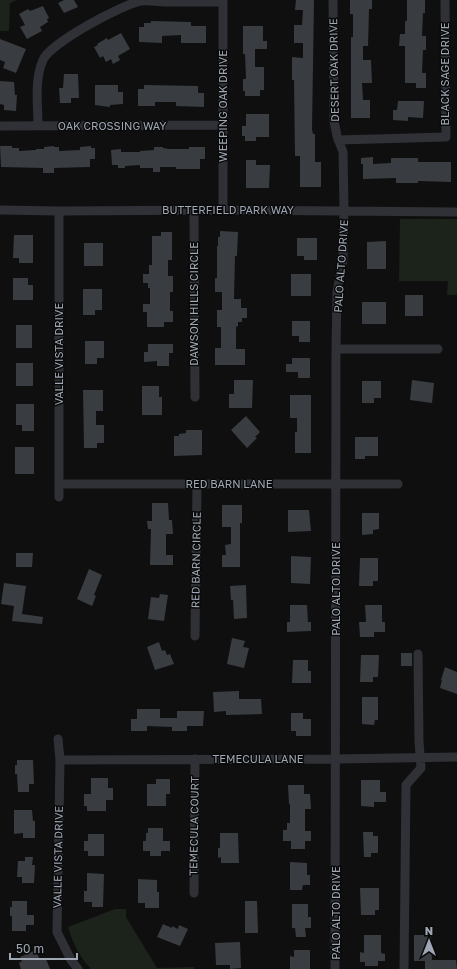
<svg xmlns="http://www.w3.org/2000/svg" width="457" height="969" viewBox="0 0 457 969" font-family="'Golos Text',sans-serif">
	<rect width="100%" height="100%" fill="#0f0f10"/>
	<path fill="#1b231b" d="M0 0H17L10 3 9 31H0Z
		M400 219H457V295H447L448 281H399Z
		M115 909H126V917L157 968 194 967V969H91C79 956 73 944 68 927Z"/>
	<path fill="#393c40" d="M64 0H74L78 7 64 13 58 3Z
		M296 0H314L312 129 313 134H315V162H321V187H300V156H295L294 80H292V57L303 58V43H294V25H302L303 10H295Z
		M350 0H372V9H369L368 46H363V60H371L372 83H362L363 100H370V118H351V37H353V14H350Z
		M407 0H425V13H423L422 36H426V50H423L422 73H426V88H416V83H405V46H399L400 34H405V21H407Z
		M43 6 49 18 47 19 48 22 40 27 42 31 27 39 20 27 25 25 19 14 28 9 30 11Z
		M151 21 191 22V26H206V43H181V35L162 36V43L139 42V27H144V23H151Z
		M243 26H263V41H267V49H255V67H264V90H260V96H245V91H243V79H246L245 54H243Z
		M121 33 130 49 118 56 120 60 113 64 111 59 106 62 103 56 100 58 94 47 98 45 97 44 107 38 108 40Z
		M0 39 26 49 16 73 3 68 5 62 0 60Z
		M64 74H78L79 98H71V103H60L59 88H63Z
		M0 81 14 82 15 95H17L16 111 4 110V105L0 104Z
		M95 85H118V92H123V104L110 105V107L95 105Z
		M144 85 198 86V93H204V107L176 106V102H155V106H138V89H144Z
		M398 101H424L423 118 408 117V121L393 120V110H397Z
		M246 114H269V137H256V141H245V136H242V126H246Z
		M0 146H12V148H19V151L36 150V149H44V147L54 146V147H59V151L80 150V147L91 146V148H95V159H90V167L54 168V173H43V168L1 167Z
		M154 147H163V148L169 149H189V147H205V159H200V169H176V167H160V172H153V168H140V165L125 166V168H118V165H112L111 150 121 149V152H140V151L154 150Z
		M373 157V164L391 163V158H418V162H451V182L418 181V183H396V178L363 179V164H361V158Z
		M246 160H256V165H270L269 188H246Z
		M220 231 238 232 237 256H235L234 299H241V308H247V318H242V322H238V326L236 327V349H245V365H215V348H221V327H217V310H222V292H215V278H217V246H218V237H220Z
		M161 232H172V260H168V276H173V292H170V311H173V322H164V327H147V312H143V304H150V288H148V283H143V274H149V265H152V236H161Z
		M14 235H33V263H19V258H13Z
		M297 238H317V260H304V256H297Z
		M386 241V269H367V242Z
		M84 243H103V266H84Z
		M291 274H311V296H291Z
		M13 278H28V285H33V300H13Z
		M83 289H102V310H95V315H83Z
		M405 295H423V316H405Z
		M362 302H386V324H362Z
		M292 321H310V342H299V336H292Z
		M16 325H32V348H16Z
		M85 341H104V358H97V364H85Z
		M148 344H173V353H169V366H157V361L144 362V352H148Z
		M292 358H310V378H298V372H286V364H292Z
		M16 363H33V386H16Z
		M234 380H253L252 408H229V394H234Z
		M412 380 434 383 432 403 410 400Z
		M362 381H381V398H374V403H362Z
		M142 386H159V397H162V415H142Z
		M83 390H103V411H96V425H104V443H97V448H84Z
		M290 395H311V453H295V432H297V418H290Z
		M16 404H34V431H22V425H16Z
		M246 416 260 432 255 437 257 438 247 448 231 430Z
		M186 430H202V455L174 456V436H179V434L186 433Z
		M355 437H378V456H365V459H355Z
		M15 447H34V474H15Z
		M152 503H168L169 520H172L173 534H166V555H173V565H150L151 529H148L147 521H152Z
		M222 505H242V523H240V567H222V555H226L225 545 231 544V527H222Z
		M288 510H309L311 531 288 532Z
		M362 513H379V529L373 530V534L362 535Z
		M16 553H33L32 567H16Z
		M291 556 311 557 310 584 291 583Z
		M360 558H378V581H373V586H359Z
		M89 569 102 575 94 595 96 596 92 606 77 599Z
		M4 583 26 586 22 614 43 617 42 624 12 621 14 606 1 604Z
		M246 585 247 618 234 619 233 600H231L230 586Z
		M160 594 168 595 164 621 148 619 151 597 159 598Z
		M290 605H307L308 622H311V631L287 632V622H290Z
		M365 605H382V622H385V632H374V637H360L359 622H366Z
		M232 638 245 641 243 647 249 648 244 668 227 664Z
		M159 642 162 651 165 650 167 655 170 654 174 664 155 670 147 647Z
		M401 653H412V666H401Z
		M361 655H379L378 677H373V682H360Z
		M293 660H308V671H311V683H292Z
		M445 667 457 672V694L440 688 442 680H441Z
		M239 691V699H261L262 714 226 715V711L214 712 213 692Z
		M362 697H378V720H375L374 725 362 724Z
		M137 709H160V718H177V711H204L203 726H187V731H172V727L147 726V731H131V719H137Z
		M291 713H303V719H311V736H296V731H291Z
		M17 760H33L34 784H29V792H18L17 774H15V765H17Z
		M91 778H108V788H113V800H106V811H87V806H84V794H91Z
		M156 779H170V794H166V806H147V784H156Z
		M361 780H380V792H386V802H374V807L361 806Z
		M288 785H304V794H310L311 809H305V831H311V841H305V849H291V841H283V830H287V823H290V804H289Z
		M14 810H32L33 821H35V838H23V833L14 834Z
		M148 828H163V841H170V851H161V856H150V851H143V841H146V833H148Z
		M363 832H373V836H378V853H371V857H364Z
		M220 833H238L239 863H221V857L218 858V848H220Z
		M88 834H104V856H88V851H84V841H88Z
		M25 857H33L32 865H35L34 883H22V877H17L18 861H25Z
		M290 862 307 863V875H310V885H303L302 890H290Z
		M87 873 104 874 103 907H92V902H84V891H87Z
		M138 879 157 880V892H159V908H145V903H138Z
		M360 888H379V910H375V915H361Z
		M12 901H27V915H34V925H26V931H12V916H10V907H12Z
		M245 901H257L258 933H245Z
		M292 904H308V917H311V928H305L306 937H296L295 928H292Z
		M163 924 172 928V926L178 929 179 925 188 929 180 946 157 937Z
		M364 935H381V953L385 954V961H378V966H365V962H360V952L364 953Z
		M414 935H431L432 960H456L457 969H425V961H414Z
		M240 942 241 968 230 969V965H216L215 943Z
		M36 950 40 960 46 959 50 969H21L19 963 22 961 20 957Z
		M294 950H310V969H290V956L294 957Z"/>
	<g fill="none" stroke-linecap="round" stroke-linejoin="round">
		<path stroke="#2f3136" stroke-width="9" d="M333 0 334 121 337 136 343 152 344 210 343 259 337 292 336 349 335 969
			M0 126 223 125
			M38 126C38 105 34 80 43 60 50 43 123 4 141 1 148 0 158 2 165 2 184 2 204 2 223 2V210
			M338 140 446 137 445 0
			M0 210 59 211 223 210 457 212
			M194 210 195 397
			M336 349H438
			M60 484H398
			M59 497V211
			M195 636 197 484
			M58 739 60 760 57 932 71 960 78 969
			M60 760 336 759 457 757
			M194 893 195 759
			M404 969 406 785 421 768 419 741 418 654"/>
	</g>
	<g text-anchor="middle" stroke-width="3" stroke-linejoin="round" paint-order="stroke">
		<g font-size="11" fill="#9ea7b3" stroke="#0a0a0b">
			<text transform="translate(334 70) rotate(-91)" y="4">DESERT OAK DRIVE</text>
			<text transform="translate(445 74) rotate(-90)" y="4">BLACK SAGE DRIVE</text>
			<text transform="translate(223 106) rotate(-90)" y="4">WEEPING OAK DRIVE</text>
			<text x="112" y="130">OAK CROSSING WAY</text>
			<text x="228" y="214">BUTTERFIELD PARK WAY</text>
			<text transform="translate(341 266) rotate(-86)" y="4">PALO ALTO DRIVE</text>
			<text transform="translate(194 304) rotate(-90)" y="4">DAWSON HILLS CIRCLE</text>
			<text transform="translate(59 354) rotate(-90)" y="4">VALLE VISTA DRIVE</text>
			<text x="229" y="488">RED BARN LANE</text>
			<text transform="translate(196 560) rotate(-89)" y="4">RED BARN CIRCLE</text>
			<text transform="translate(336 589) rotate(-90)" y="4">PALO ALTO DRIVE</text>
			<text x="258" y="763">TEMECULA LANE</text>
			<text transform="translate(194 826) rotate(-89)" y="4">TEMECULA COURT</text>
			<text transform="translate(58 857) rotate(-89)" y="4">VALLE VISTA DRIVE</text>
			<text transform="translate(336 913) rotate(-90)" y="4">PALO ALTO DRIVE</text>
		</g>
	</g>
	<g transform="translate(429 941)" stroke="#0a0a0b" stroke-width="3" paint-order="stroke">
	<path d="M0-3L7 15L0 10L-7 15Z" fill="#9ea7b3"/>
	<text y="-6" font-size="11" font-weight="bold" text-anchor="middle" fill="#9ea7b3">N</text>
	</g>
	<path d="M10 953v6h67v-6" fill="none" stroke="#9ea7b3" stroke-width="2"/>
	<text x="16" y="953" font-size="12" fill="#9ea7b3" stroke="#0a0a0b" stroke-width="3" paint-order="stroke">50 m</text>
</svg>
